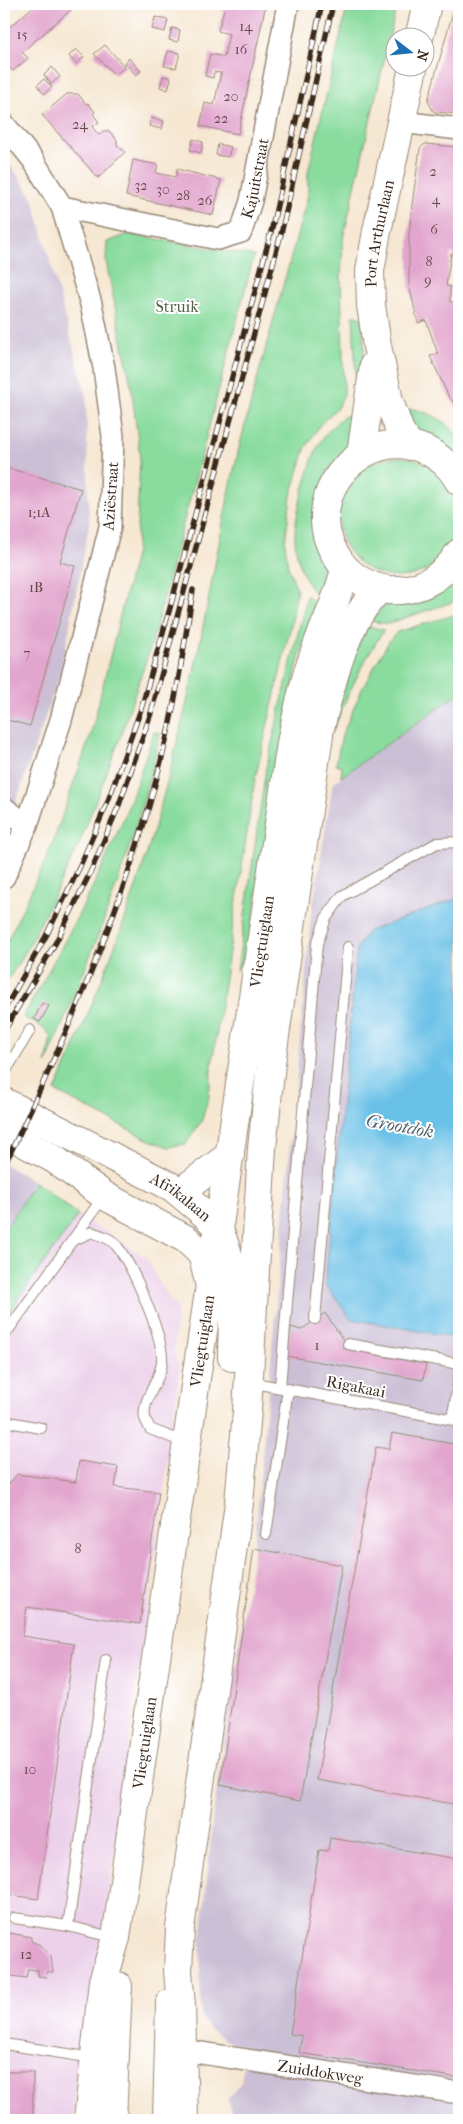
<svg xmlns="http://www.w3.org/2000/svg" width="463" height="2124" viewBox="0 0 463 2124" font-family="'IM FELL French Canon',serif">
	<rect width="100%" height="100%" fill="#fff"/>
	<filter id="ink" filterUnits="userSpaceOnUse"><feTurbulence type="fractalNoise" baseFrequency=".02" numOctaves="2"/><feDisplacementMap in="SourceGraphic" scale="10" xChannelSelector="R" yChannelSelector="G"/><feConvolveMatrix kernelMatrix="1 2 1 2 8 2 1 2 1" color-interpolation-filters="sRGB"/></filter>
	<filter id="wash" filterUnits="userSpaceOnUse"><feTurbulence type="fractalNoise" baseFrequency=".0096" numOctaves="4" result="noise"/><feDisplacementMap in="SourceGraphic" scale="20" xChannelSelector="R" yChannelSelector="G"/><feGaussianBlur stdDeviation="1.12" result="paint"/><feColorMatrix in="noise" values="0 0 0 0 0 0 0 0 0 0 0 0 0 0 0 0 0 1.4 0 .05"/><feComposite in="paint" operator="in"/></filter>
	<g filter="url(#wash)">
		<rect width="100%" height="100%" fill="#f6e7d2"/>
		<path fill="#ecd1ea" d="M78 1215 146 1257 162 1288 177 1309 174 1350 180 1370 100 1956 75 2096 73 2120H4V1319Z"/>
		<path fill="#cbbfd5" d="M4 164 11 166 33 198 86 395 89 525 61 671 4 837Z
			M459 693V898L368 930 356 950 348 1055 325 1284 352 1319 459 1338V2120H233L228 2099 241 2082 246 2047 225 2040 208 2028 201 2016 200 1954 213 1815 254 1548 311 918 333 783Z
			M4 1164 35 1182 4 1231Z"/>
		<path fill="#89dc9e" stroke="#62835e" d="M348 4H397L343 239 341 279 344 394 338 407 319 426 305 449 291 496 285 543 288 567 297 589 292 621 255 779 212 1065 209 1096 202 1120 186 1144 168 1147 147 1139 55 1091C86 1021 115 950 139 878 158 821 172 763 186 706 207 619 219 531 240 444 261 361 286 278 308 195V172Z
			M129 234 254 256 151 646 120 738 78 847 28 948 4 986V948L49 853 91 734 136 551 140 456 131 385 106 261 107 242Z
			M353 315 362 318 364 343 363 399 353 398 356 380Z
			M413 409C431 413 451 422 459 440 461 445 459 452 459 457L442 444 413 431 400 411Z
			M360 414 352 441 326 473V574L318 597C304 583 295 557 295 537 294 518 307 474 314 455 319 442 331 426 342 418 347 415 354 414 360 414Z
			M338 517a60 60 0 1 1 120 0a60 60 0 1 1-120 0Z
			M459 577V600L387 624 371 621 386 603 434 592Z
			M307 595 315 603 296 670 248 949 237 971 266 768Z
			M457 614H459V693L341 777 342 766 336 764 342 735 362 689 389 641 397 632Z
			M367 626 384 630C362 663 346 697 332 734L351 662Z
			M154 732 160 733C136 848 91 956 46 1064L51 1037 45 1029 23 1017C60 951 97 884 125 815 136 788 144 759 154 732Z
			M35 1182 78 1215 4 1319V1231Z"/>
		<path fill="#6ac1e7" stroke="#527682" d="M459 898V1338L351 1319 325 1284 357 948 368 931Z"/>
		<g id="blocks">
			<path fill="#e2a5ce" d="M36 4H69L73 8 22 52 28 58 13 71 4 63V32Z
				M211 4H266L238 134 200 126 205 103 214 105 221 73 214 72 213 78 205 76 210 54 224 57 229 34 218 31 224 9 222 7Z
				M455 4H459V114L434 112 428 101Z
				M155 17 168 20 165 32 152 29Z
				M172 28 180 30 178 42 169 40Z
				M105 45 125 67 115 75 94 54Z
				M76 49 84 57 76 64 69 56Z
				M168 51 180 53 176 68 164 66Z
				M129 58 141 71 136 75 125 63Z
				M52 67 60 77 51 84 44 75Z
				M163 76 171 78 168 90 160 87Z
				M44 79 52 87 44 94 37 85Z
				M67 94H78L86 104 88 103 95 112 93 114 99 122 92 127 99 135 104 131H109L117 140V145L125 152 98 178 42 115Z
				M151 118 164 121 162 129 149 126Z
				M193 139 203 142 201 153 190 150Z
				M218 144 231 147 228 157 216 155Z
				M425 144 459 147V265H453L454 254 451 253 446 286H450V302H459V325H457L459 331V410L448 395 430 356 438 354 426 320 418 323 409 285V234L412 205 420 148Z
				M133 160 158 165 156 173 176 177 177 169 221 180 213 215 126 196Z
				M4 467 81 489 60 562 75 566 30 726 4 719Z
				M42 1003 49 1006 40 1022 34 1019Z
				M325 1313 350 1350 426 1364 423 1380 286 1356 291 1327 301 1330Z
				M392 1433 459 1445V1805L317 1780 376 1447 389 1449Z
				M79 1461 118 1467 115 1487 159 1492 140 1624 27 1607 22 1636 74 1644 38 1899 4 1894V1490L17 1474 76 1482Z
				M254 1548 342 1565 300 1801 220 1785Z
				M330 1838 459 1859V2078L299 2053 302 2036 290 2034 319 1850 328 1851Z
				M4 1932 31 1937V1941L40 1945 51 1957 53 1972H47L46 1977 38 1976V1970L28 1969 26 1978 4 1975Z
				M4 2072H33V2120H4Z"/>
		</g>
	</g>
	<g filter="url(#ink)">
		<use href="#blocks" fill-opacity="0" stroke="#988878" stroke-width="1"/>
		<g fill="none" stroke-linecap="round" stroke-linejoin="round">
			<g stroke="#988878" stroke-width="12">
				<path id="lane" d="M4 1074 30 1030
					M74 1240 92 1232C101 1236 109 1237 116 1245 132 1264 163 1335 162 1360 162 1380 141 1399 145 1418 146 1422 149 1426 150 1429L186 1443
					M315 1319 348 947
					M4 1336 104 1196
					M348 1344 459 1364
					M249 1382 459 1421
					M280 1387 317 944 326 918 342 896 437 843 459 842
					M452 1420 459 1379
					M4 1421 41 1428
					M266 1534 288 1389
					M14 1918 68 1926 106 1660
					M68 1926 115 1938
					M4 2044 93 2058"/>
			</g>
			<g stroke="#988878" stroke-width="24">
				<g id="street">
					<path d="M401 122 459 129"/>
					<path d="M4 124 33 160 62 207 91 304 104 368 113 436 110 527 93 595 61 720 27 825 4 877"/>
					<path id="s1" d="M62 207 218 239 241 232 251 201 288 4"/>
					<path d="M4 808 27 825"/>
					<path id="s2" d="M182 2050 459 2093"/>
				</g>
			</g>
			<g stroke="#988878" stroke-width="30">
				<g id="secondary">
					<path d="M419 38 427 4"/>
					<path id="s3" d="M410 446 400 431 389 401 377 346 371 305 370 271 377 231 413 68"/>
					<path d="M361 454 374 365"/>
					<path d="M459 481C456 476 452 470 448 466 385 403 286 490 341 563 352 578 371 588 389 590 419 592 443 577 459 553"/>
					<path id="s4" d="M4 1102 172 1187 207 1216 219 1229 227 1251 232 1272 233 1313 232 1357"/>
					<path d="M4 1132 54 1159 105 1196 186 1239 202 1254 209 1282"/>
					<path d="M180 1192 230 1155"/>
					<path id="s5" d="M88 2120 103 1981 116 1938 197 1372 291 743C297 715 302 687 312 660 322 629 338 600 345 569"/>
					<path d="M184 2120 181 2005 178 1971 180 1928 239 1503 247 1411 262 1148 271 1063 320 728C331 685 345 619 380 589"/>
				</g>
			</g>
			<g stroke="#988878" stroke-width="30">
				<path id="highway" d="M112 2120 118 1986
					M167 2120 170 2003"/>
			</g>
			<use href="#lane" stroke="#fff" stroke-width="10"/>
			<use href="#street" stroke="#fff" stroke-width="21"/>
			<use href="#secondary" stroke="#fff" stroke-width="28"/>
			<use href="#highway" stroke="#fff" stroke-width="28"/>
			<g stroke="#3b2a1e" stroke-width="5.5">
				<path id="rail" d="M4 1010 46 936 80 866 108 801 141 709 170 608 271 232 322 4
					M4 1031 56 942 91 871 119 805 151 713 281 234 333 4
					M4 1166C67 1035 127 900 162 757 176 702 184 646 193 590"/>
			</g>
			<use href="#rail" stroke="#fff" stroke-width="4" stroke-dasharray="11" stroke-linecap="butt"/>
		</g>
	</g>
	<g text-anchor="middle" stroke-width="4" stroke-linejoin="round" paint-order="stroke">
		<g font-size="14" fill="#65494a">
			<text x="246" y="31">14</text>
			<text x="22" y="39">15</text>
			<text x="241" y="54">16</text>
			<text x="231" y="101">20</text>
			<text x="221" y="123">22</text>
			<text x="80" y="129">24</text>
			<text x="433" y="176">2</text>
			<text x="141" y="190">32</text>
			<text x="163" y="194">30</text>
			<text x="183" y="200">28</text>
			<text x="436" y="204">4</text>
			<text x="205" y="205">26</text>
			<text x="434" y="234">6</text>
			<text x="429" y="266">8</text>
			<text x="428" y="285">9</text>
			<text x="39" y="517">1;1A</text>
			<text x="36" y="592">1B</text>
			<text x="27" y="658">7</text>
			<text x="317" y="1350">1</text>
			<text x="78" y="1553">8</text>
			<text x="30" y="1774">10</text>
			<text x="26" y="1959">12</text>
		</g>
		<g font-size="16" fill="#3b2a1e" stroke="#fff">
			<text dy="6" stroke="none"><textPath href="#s1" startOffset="239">Kajuitstraat</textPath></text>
			<text dy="6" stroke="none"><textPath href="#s3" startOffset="220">Port Arthurlaan</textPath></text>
			<text transform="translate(110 496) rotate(-86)" y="6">Aziëstraat</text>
			<text dy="6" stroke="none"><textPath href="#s5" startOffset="1192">Vliegtuiglaan</textPath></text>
			<text dy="6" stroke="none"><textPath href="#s4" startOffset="201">Afrikalaan</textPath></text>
			<text dy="6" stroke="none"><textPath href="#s5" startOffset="788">Vliegtuiglaan</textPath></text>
			<text transform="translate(356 1386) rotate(11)" y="6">Rigakaai</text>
			<text dy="6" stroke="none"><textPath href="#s5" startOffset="382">Vliegtuiglaan</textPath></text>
			<text dy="6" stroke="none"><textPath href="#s2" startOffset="140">Zuiddokweg</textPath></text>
		</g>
		<g font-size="16" fill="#525f44" stroke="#fff">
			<text x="177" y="312">Struik</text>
		</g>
		<g font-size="18" font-style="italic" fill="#4b5f64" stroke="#fff">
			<text transform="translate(400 1126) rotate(10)" y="6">Grootdok</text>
		</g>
	</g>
	<rect width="463" height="2124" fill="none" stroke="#fff" stroke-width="20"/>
	<g transform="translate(410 52) rotate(106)"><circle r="24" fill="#ffffff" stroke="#b1aaa5"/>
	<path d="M0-4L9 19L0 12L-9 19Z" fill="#1f6fb2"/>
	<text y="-8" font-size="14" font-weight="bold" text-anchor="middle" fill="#3b2a1e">N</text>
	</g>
</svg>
